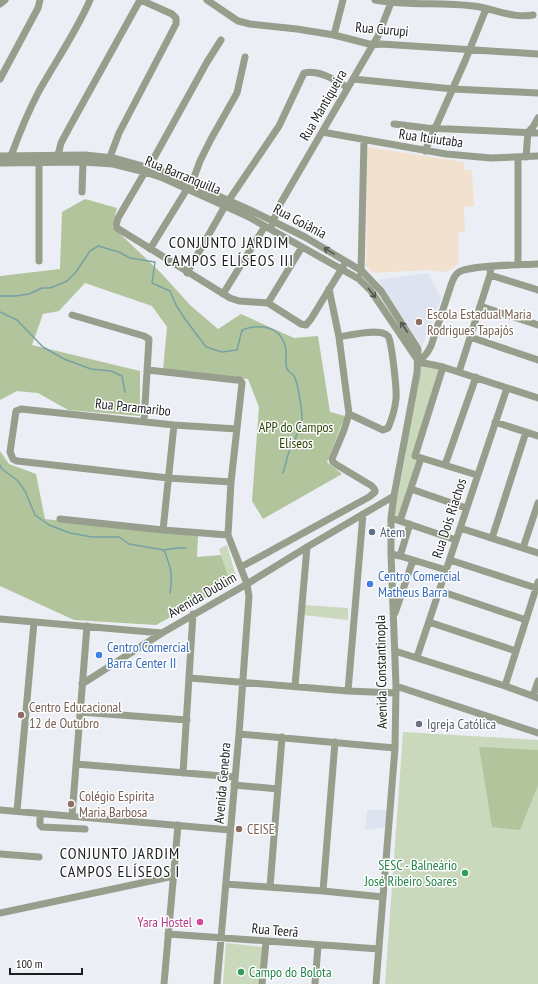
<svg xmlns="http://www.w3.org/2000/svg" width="538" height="984" viewBox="0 0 538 984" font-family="'PT Sans Narrow',sans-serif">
	<rect width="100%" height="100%" fill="#ebeef4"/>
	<path fill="#dde3ef" d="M428 273 441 298 422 347 378 280Z
		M367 810H392L391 826 365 830Z"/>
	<path fill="#f2e1cf" d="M367 147 464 162 465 170H472L474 206 464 207 465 231 458 233 459 263 447 272 427 270 373 273 366 266Z"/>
	<path fill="#cad8bc" d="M422 360 440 366 413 454 420 456 398 517 394 515 406 454 404 453Z
		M227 545 237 580 231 584 219 549Z
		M304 605 348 608V620L303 615Z
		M403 732 538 740V984H385Z
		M226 943 263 947 260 984H223Z"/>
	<path fill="#b1c49c" d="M85 199 117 208 112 226 161 273 190 305 218 329 241 314 294 338 318 336 330 412 345 416 327 462 342 474 263 519 252 501 259 407 248 379 163 370 167 327 152 306 85 283 59 311 43 314 32 345 140 371V416L68 410 38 393 17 391 0 400V276L60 269 62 212Z
		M0 451 9 464 36 474 45 519 198 536 197 557 221 555 231 584 156 625 74 620 0 586Z
		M479 747 538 750V785L520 830 492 827Z"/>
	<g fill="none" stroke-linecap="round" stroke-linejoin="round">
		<path stroke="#78a1a5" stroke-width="1.5" d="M0 296H15L29 294 42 288H50L67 281 76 272 90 251 98 246 119 252 130 258 155 262 152 283 170 291 176 305 185 319 206 347 222 352 237 350 242 330C258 324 279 325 285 345 288 353 284 362 287 369 289 372 292 373 294 376 298 382 302 410 302 418 301 432 291 443 288 455 286 462 285 467 283 473
			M0 312 17 320 43 347 64 359 91 369 111 371 122 376 125 392
			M0 465 2 469 18 481 25 491 35 515 49 525 70 533 92 537H119L129 544 164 550 177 548H186
			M164 550C171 568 173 573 170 593"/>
		<path stroke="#979e8c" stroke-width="7" d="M207 0 238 21 250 24 297 29 334 35 373 45 381 44 538 54
			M375 0C407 6 440 2 473 6 493 8 513 19 533 15
			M0 4 5 0
			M334 35 343 0
			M0 79 38 8 40 0
			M353 79 453 89 538 93
			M394 124 427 128 538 133
			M322 132 446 154 491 158 538 156
			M425 151 465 61 486 9
			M58 155 61 143 69 128 140 0
			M0 156 85 155 114 158 164 172 250 210 305 237 362 271 381 291 418 349 417 373 394 496 391 518V554L396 686 395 748 376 984
			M11 156C19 134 28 112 39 91 56 61 76 32 90 0
			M110 157 119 133 176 24V18L172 14 141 0
			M526 157 528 132 533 127 538 118
			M0 163 83 162 113 164 145 172 163 178 247 216 359 279 371 291 419 362
			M149 167 207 62 221 40
			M145 172 118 218 116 225 117 228 230 298 239 301 268 303 301 324 306 325 311 319 344 265
			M192 183 200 161 211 139 237 93 245 57
			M82 192 83 162
			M229 200 279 126 304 73C318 69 335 80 347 87
			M272 225 279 206 378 36 392 0
			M150 249 187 189
			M39 261V162
			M518 265V158
			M187 273 225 206
			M361 273 364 140
			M490 275 538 290
			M223 294 265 226
			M268 303 302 247
			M480 306 538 325
			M72 315 144 336 149 339 144 421
			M339 337C351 335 374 329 385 334 387 335 388 335 389 338 392 347 397 389 396 399 395 408 392 419 388 428L383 430 349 414
			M470 337 538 360
			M419 362 427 353 431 346 451 285C453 280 454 275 459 272 470 265 522 265 538 264
			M419 362 443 367 538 398
			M443 367 415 456 477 475
			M148 370 236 380H240L242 383 231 482 228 535 247 584 249 596 239 734 217 984
			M459 372 490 275 491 267
			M495 422 538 436
			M445 465 476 377
			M231 482 168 478 17 461 13 459 10 452 16 411 21 409 174 425 237 429
			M411 489 466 508
			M391 518 456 540
			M60 519 163 530 228 535
			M400 521 421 458
			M460 528 538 553
			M163 530 174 425
			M492 538 526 432
			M523 548 538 503
			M391 554 400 556 446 570
			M400 556 410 524
			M450 560 536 588
			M241 567 369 497 375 492V490L372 486 337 465 333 462 332 459 344 430 349 414 339 337 329 289
			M440 591 526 620
			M395 613 413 560
			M0 619 162 633 247 584 307 547 394 496
			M429 622 516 651
			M395 651 505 686 538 698
			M417 657 507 388
			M190 678 348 691 396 693
			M82 684 162 633
			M295 686 307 547
			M396 686 538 733
			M505 686 538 582
			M348 691 363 514
			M533 696 538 681
			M80 712 187 720
			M239 734 395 748
			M76 764 235 777
			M183 773 193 614
			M234 785 278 789
			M0 810 230 830
			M17 811 34 622
			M40 814V825L42 827 85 829
			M72 816 87 626
			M0 854 39 857
			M226 884 323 891 383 897
			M270 887 282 737
			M323 891 335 742
			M0 913 174 876
			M168 934 379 949
			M164 984 178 825
			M262 984 266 942
			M315 984 318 946"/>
	</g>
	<defs><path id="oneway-shaft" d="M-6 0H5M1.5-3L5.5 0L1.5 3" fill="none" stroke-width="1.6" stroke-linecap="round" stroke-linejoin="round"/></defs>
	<g stroke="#535750">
		<use href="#oneway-shaft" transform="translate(329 251) rotate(-149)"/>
		<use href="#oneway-shaft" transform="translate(372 293) rotate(52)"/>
		<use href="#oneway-shaft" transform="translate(404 327) rotate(-123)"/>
	</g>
	<g fill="#8d6e63" stroke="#fff" stroke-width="1.5">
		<circle cx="419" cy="322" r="4"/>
		<circle cx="21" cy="715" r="4"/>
		<circle cx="71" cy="804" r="4"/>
		<circle cx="239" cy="829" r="4"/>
	</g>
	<circle fill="#5c6f8a" stroke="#fff" stroke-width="1.5" cx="372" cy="532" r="4"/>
	<g fill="#3f7fe0" stroke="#fff" stroke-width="1.5">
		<circle cx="370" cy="584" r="4"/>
		<circle cx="99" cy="655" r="4"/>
	</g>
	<circle fill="#6b7280" stroke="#fff" stroke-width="1.5" cx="419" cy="724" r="4"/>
	<g fill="#2e9e5b" stroke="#fff" stroke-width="1.5">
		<circle cx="465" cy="873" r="4"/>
		<circle cx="241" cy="972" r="4"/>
	</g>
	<circle fill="#d1479c" stroke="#fff" stroke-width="1.5" cx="200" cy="922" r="4"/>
	<g text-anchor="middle" stroke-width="3" stroke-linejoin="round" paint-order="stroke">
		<g font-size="14" fill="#1c1d1f" stroke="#fff">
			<text transform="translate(382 29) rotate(5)" y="5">Rua Gurupi</text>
			<text transform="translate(323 105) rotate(-60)" y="5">Rua Mantiqueira</text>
			<text transform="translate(431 138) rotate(8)" y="5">Rua Ituiutaba</text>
			<text transform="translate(183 175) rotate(22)" y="5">Rua Barranquilla</text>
			<text transform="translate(300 221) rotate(28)" y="5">Rua Goiânia</text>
			<text transform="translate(133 407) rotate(6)" y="5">Rua Paramaribo</text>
			<text transform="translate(449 518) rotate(-72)" y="5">Rua Dois Riachos</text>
			<text transform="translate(202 595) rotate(-30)" y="5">Avenida Dublim</text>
			<text transform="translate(381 672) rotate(-91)" y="5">Avenida Constantinopla</text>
			<text transform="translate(222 783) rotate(-85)" y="5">Avenida Genebra</text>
			<text transform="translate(275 930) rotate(5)" y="5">Rua Teerã</text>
		</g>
		<g font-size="14" fill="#785e54" stroke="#fff" text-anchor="start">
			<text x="427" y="319">Escola Estadual Maria<tspan x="427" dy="16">Rodrigues Tapajós</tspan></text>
			<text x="29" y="712">Centro Educacional<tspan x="29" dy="16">12 de Outubro</tspan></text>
			<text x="79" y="801">Colégio Espirita<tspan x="79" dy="16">Maria Barbosa</tspan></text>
			<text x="247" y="834">CEISE</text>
		</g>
		<g font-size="14" fill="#2e4507" stroke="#fff">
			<text x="296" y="432">APP do Campos<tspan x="296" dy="16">Elíseos</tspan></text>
		</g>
		<g font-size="14" fill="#4e5e75" stroke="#fff" text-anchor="start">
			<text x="380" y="537">Atem</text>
		</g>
		<g font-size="14" fill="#366cbe" stroke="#fff" text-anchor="start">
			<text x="378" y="581">Centro Comercial<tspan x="378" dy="16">Matheus Barra</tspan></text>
			<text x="107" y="652">Centro Comercial<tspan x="107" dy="16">Barra Center II</tspan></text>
		</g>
		<g font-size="14" fill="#5b616d" stroke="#fff" text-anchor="start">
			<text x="427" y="729">Igreja Católica</text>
		</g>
		<g font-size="14" fill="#27864d" stroke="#fff" text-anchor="end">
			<text x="457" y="870">SESC - Balneário<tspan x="457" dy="16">José Ribeiro Soares</tspan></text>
			<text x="249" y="977" text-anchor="start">Campo do Bolota</text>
		</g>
		<g font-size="14" fill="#b23c85" stroke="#fff" text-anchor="end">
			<text x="192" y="927">Yara Hostel</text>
		</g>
		<g font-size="16" letter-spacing="1" fill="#1c1d1f" stroke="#fff">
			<text x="229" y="248">CONJUNTO JARDIM<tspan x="229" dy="18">CAMPOS ELÍSEOS III</tspan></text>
			<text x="120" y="859">CONJUNTO JARDIM<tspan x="120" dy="18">CAMPOS ELÍSEOS I</tspan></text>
		</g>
	</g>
	<path d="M10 968v6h72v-6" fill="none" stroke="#1c1d1f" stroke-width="2"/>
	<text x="16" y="968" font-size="12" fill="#1c1d1f" stroke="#ffffff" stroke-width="3" paint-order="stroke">100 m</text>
</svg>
